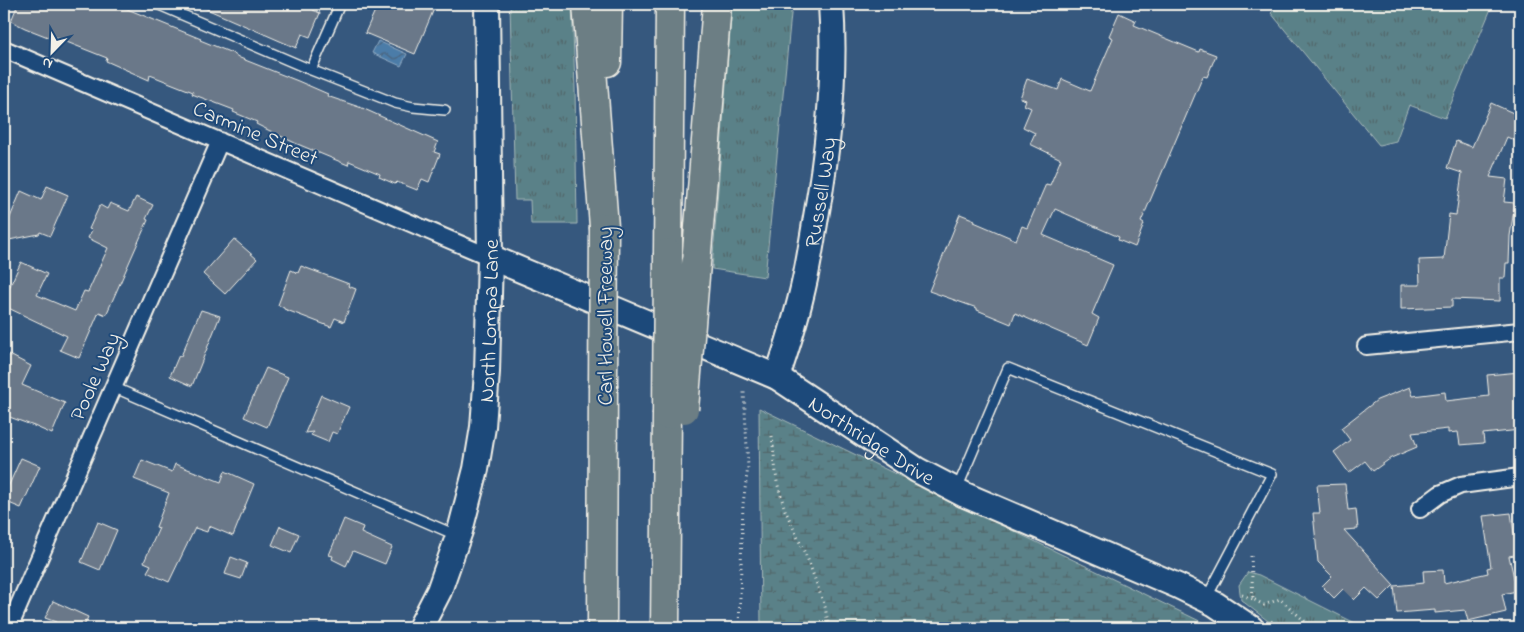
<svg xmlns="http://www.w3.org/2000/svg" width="1524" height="632" viewBox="0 0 1524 632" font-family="'Indie Flower',sans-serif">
	<defs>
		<pattern id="grass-tufts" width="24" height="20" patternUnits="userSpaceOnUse" patternTransform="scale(1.25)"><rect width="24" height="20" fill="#5a8188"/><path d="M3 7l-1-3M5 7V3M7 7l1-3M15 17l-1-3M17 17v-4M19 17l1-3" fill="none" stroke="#52676a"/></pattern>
		<pattern id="wetland-marsh" width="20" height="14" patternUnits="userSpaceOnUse" patternTransform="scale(1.25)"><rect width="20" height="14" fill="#5a8188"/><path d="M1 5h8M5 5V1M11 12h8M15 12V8" fill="none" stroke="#52676a"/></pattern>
		<pattern id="water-waves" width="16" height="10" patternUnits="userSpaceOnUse" patternTransform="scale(1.25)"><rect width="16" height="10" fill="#4c7ba8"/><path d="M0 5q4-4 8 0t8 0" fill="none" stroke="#4b647c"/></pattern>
	</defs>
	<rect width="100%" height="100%" fill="#36587e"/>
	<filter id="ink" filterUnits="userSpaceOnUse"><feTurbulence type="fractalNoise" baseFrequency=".02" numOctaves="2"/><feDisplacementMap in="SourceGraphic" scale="10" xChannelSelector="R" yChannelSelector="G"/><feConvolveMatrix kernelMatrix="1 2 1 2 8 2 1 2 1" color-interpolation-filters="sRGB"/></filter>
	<g filter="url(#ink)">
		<path fill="url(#grass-tufts)" stroke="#a7b9b8" d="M510 4H572L575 88 577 224H531L530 200H515Z
			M732 4H792L765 277 712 269Z
			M1280 4H1493L1445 118 1409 105 1396 141 1379 145 1271 13Z
			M1248 572 1259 575 1365 628H1277L1241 600 1239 585Z"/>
		<path fill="url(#wetland-marsh)" stroke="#a7b9b8" d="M759 408 1212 627 1211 628H761Z"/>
		<path fill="url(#water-waves)" stroke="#8faac2" d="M378 41 407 54 401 66 372 53Z"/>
		<path fill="#6a7889" stroke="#f4f1e8" d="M18 4H115L201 39 200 40 232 53 240 58 298 81 328 94 327 96 362 108 438 142 434 152 440 154 429 182 422 179 417 190 397 182 395 184 379 177 380 174 349 161 348 165 295 143 264 128 256 124 257 122 233 112 234 110 192 94 193 92 150 75 149 80 106 61 107 58 54 37 53 39 25 28 11 21Z
			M195 4H315L313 10 320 13 310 37 302 34 296 48Z
			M378 4H436L415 54 365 33Z
			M1119 13 1136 21 1134 25 1199 52 1200 49 1216 55 1207 77 1203 76 1141 222 1144 224 1135 247 1118 240 1119 237 1055 209 1043 235 1113 265 1092 314 1099 318 1088 345 1015 313 1011 324 977 310V308L929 291 960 214 975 220 974 222 1016 240 1022 226 1027 228 1046 184 1050 185 1061 159 1030 144 1035 133 1023 127 1031 108 1024 105 1026 100 1020 98 1027 79 1058 90 1062 79 1090 91 1113 38 1109 36Z
			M1491 103 1520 116V143L1507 137 1490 177 1507 179 1504 202 1515 203 1510 236 1509 263H1506L1505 278H1500V301L1452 299V307L1401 309V285H1420L1419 260 1444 259 1449 214 1456 215 1462 173 1447 168 1456 141 1472 147Z
			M47 186 68 195 50 236 40 232 39 234 4 241V232L21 191 41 200Z
			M136 197 153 205 146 219 148 220 106 315 99 312 79 358 60 350 67 336 4 306V299L21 262 47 274 37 295 75 311 84 291 88 292 108 248 88 238 92 230 89 229 100 205 107 209 110 203 129 211Z
			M234 239 257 259 225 294 203 274Z
			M301 266 349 284 348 286 356 289 344 322 335 318 331 327 284 309V308L278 305 291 270 298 273Z
			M201 310 220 316 192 386 170 376 179 355 181 356Z
			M4 352 31 366 22 385 65 403 52 434 34 426 4 415Z
			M266 368 288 377 267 427 244 417Z
			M1520 372V430L1483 434 1484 443 1460 445 1458 432 1448 433V429L1412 433 1417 447 1391 458 1373 471 1365 461 1349 473 1334 452 1350 440 1341 428 1377 400 1410 387 1413 396 1445 392 1446 401 1489 396 1487 375Z
			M321 395 349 407 337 434 332 432 328 442 311 435 313 432 305 433Z
			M21 458 40 466 21 508 4 501V496Z
			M142 460 172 472 175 464 221 482 225 471 254 484 233 536 209 526 207 532 195 528 169 582 147 572 151 565 144 562 159 528 156 527 169 493 134 479Z
			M1345 484 1348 510 1356 509 1358 529 1344 530 1394 585 1379 600 1366 588 1354 600 1343 589 1334 598 1322 586 1332 576 1318 562 1313 513H1320L1317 485Z
			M1511 513 1514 533 1520 532V554L1509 556 1517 591 1502 594 1506 612 1468 621 1465 610 1435 613V610L1397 613 1394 586 1424 583 1423 571 1443 570 1444 583 1488 573 1487 568 1491 567 1483 516Z
			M344 519 363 527 361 533 392 547 385 564 353 551 346 566 332 559 333 556 329 555Z
			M98 522 117 530 100 570 81 562Z
			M280 526 299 534 291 553 272 545Z
			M231 557 247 563 241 579 225 574Z
			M53 601 88 617 83 628H54L56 622 45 618Z"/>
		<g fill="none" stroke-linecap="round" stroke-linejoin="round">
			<g stroke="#f4f1e8" stroke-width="12">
				<path id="lane" d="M157 4 311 70 395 103 413 107 445 110
					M311 70 340 4
					M113 387 458 536
					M957 489 1008 368 1272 474 1206 599"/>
			</g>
			<g stroke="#f4f1e8" stroke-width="20">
				<path id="street" d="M4 49 490 257
					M1366 346 1520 331
					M1420 509 1440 494 1461 485 1520 477
					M9 628 220 141"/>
			</g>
			<g stroke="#f4f1e8" stroke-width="28">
				<g id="secondary">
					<path id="s1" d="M490 257 777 377 917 470 965 495 1178 586 1215 604 1251 628"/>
					<path id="s2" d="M777 377C788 345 798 312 805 279 810 256 813 234 817 211 829 142 836 74 831 4"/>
					<path id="s3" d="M420 628 439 591 460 531 476 469 483 427 487 372 490 257 487 4"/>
				</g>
			</g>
			<g stroke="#f4f1e8" stroke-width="31">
				<path id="highway" d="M587 4 604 227
					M607 62 608 4
					M668 253 670 4
					M696 264 717 4
					M602 628 603 387
					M665 628 667 415"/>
			</g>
			<path stroke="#f4f1e8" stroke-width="3" stroke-dasharray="1 4" stroke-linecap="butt" d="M772 436 777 482 785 510 808 560 825 607 829 628
				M1251 556 1253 599 1264 605 1280 599 1309 625 1318 628
				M1242 595 1253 599
				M1271 621 1282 628
				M739 628 743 504 748 467 744 392"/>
			<use href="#lane" stroke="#1f4a7a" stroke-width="9"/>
			<use href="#street" stroke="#1f4a7a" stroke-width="16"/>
			<use href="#secondary" stroke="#1f4a7a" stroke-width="24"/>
			<use href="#highway" stroke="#6c7e84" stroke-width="28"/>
			<g stroke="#f4f1e8" stroke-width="31" stroke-linecap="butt">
				<path id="highway-bridge" d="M603 387 604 227
					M684 409 696 264
					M667 415 668 253"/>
			</g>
			<use href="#highway-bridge" stroke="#6c7e84" stroke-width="28"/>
		</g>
	</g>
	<g text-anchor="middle" stroke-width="4" stroke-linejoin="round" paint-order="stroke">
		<g font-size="22" fill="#f4f1e8" stroke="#1f4a7a">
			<text transform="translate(256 132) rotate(23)" y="8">Carmine Street</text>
			<text dy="8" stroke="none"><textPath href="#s2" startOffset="190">Russell Way</textPath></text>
			<text transform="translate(604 316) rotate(-90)" y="8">Carl Howell Freeway</text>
			<text dy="8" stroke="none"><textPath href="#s3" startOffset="318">North Lompa Lane</textPath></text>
			<text transform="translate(94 376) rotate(-66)" y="8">Poole Way</text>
			<text dy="8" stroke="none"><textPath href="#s1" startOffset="425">Northridge Drive</textPath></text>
		</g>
	</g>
	<rect width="1524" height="632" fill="none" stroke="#1f4a7a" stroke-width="20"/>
	<rect x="10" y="10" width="1504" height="612" fill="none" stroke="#f4f1e8" stroke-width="2" filter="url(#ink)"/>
	<g transform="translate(52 52) rotate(203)" stroke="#1f4a7a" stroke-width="4" paint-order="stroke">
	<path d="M0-4L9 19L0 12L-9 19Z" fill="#f4f1e8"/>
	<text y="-8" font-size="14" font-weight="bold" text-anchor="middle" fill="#f4f1e8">N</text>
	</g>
</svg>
